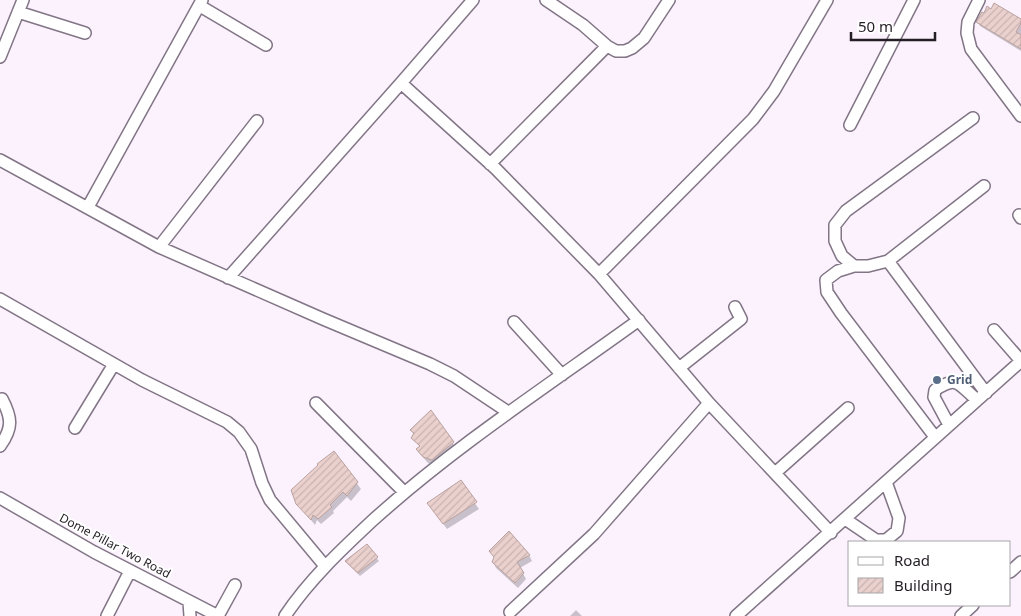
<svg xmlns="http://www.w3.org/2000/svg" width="1021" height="616" viewBox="0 0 1021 616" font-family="'Noto Sans',sans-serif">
	<defs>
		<pattern id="building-hatch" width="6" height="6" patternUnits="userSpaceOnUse" patternTransform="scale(1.25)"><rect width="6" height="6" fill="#ebd1ce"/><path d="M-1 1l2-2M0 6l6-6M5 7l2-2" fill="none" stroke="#c9b3b1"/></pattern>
	</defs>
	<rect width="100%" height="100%" fill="#fbf2fe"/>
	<path fill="#0003" d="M1021 20V51L980 26 978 22Z
		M430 412 457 449 435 466 428 463 421 455 417 449 420 447 413 438 414 435 411 430Z
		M334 453 361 489 351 501 347 497 333 511 334 513 321 524 317 520 315 525 297 503Z
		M460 482 479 509 447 529 432 509Z
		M367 546 379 561 360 576 346 562Z
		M529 555 532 561 520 568 526 579 518 588 496 568 493 562Z
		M576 610 582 616H570Z"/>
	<path fill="url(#building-hatch)" stroke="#baa19e" d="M994 3 1021 19V23L1016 32 1021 35V49L976 22 982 12 984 13 987 6 991 9Z
		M431 410 454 442 432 460 423 457 416 449 420 446 411 438 414 433 410 430Z
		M334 451 358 482 347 496 343 492 330 505 332 507 318 519 313 515 311 520 296 504 291 490 318 465 317 464Z
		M461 480 477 502 443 524 427 503Z
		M509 531 530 555 517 562 524 573 515 583 492 562 494 557 489 551Z
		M367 544 378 557 358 573 345 561Z"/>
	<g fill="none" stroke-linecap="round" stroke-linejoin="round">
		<g stroke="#827586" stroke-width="14">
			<path id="minor" d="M546 0 583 25 607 46 616 51H625L632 48 644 38 669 0
				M979 0 968 22 967 33 971 49 1021 116
				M200 6 266 45
				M18 12 85 33
				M0 57 23 0
				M401 83 496 169 599 274 709 403 831 533
				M973 118 846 211 835 225V241L842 256 854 266H868L888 261 984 186
				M850 125 914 0
				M0 160 159 247 323 319 430 364 454 376 508 412
				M490 164 607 46
				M88 207 202 0
				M1019 215 1021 218
				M159 247 257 121
				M888 261 986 393
				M854 266 838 271 826 280 827 292 841 313 935 437
				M599 274 753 119 774 91 827 0
				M228 278 401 83 473 0
				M0 299 142 380 227 422 239 432 251 449 262 483 270 500 325 566
				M514 322 562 375
				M994 330 1021 361
				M679 368 741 319 735 307
				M316 403 404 492
				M949 425 934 397 935 390C958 375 958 384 977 400
				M75 428 114 364
				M0 446C13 428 12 418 2 399
				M775 473 848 408
				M0 498 94 552 218 616
				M845 519 876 540H886L897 531 899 518 886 482
				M1010 572 1021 562
				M189 602 190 616
				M510 612 594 534 709 403
				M107 616 130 571
				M218 616 235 585
				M285 616C309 580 341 550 372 521 455 446 549 385 639 320
				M736 616 1021 361
				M961 616 973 605"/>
		</g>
		<use href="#minor" stroke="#fff" stroke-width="11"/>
	</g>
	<circle fill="#5c6f8a" stroke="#fff" stroke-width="2" cx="937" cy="380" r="5"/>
	<g text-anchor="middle" stroke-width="4" stroke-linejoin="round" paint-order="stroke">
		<g font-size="12" font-weight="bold" fill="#4e5e75" stroke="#fff" text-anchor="start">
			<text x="947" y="384">Grid</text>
		</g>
		<g font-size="12" fill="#241e25" stroke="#fff">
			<text transform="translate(115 546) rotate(28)" y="4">Dome Pillar Two Road</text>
		</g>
	</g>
	<rect x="848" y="541" width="162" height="65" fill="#ffffff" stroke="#a7a5a8"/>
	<rect x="858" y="557" width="25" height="8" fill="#ffffff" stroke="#a7a5a8"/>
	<text x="894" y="566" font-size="15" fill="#241e25">Road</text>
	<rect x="858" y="578" width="25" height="15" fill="url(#building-hatch)" stroke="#a7a5a8"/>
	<text x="894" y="591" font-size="15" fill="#241e25">Building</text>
	<path d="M851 32v8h84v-8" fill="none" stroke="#241e25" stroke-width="2.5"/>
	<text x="858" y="32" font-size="15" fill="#241e25" stroke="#ffffff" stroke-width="4" paint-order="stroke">50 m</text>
</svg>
